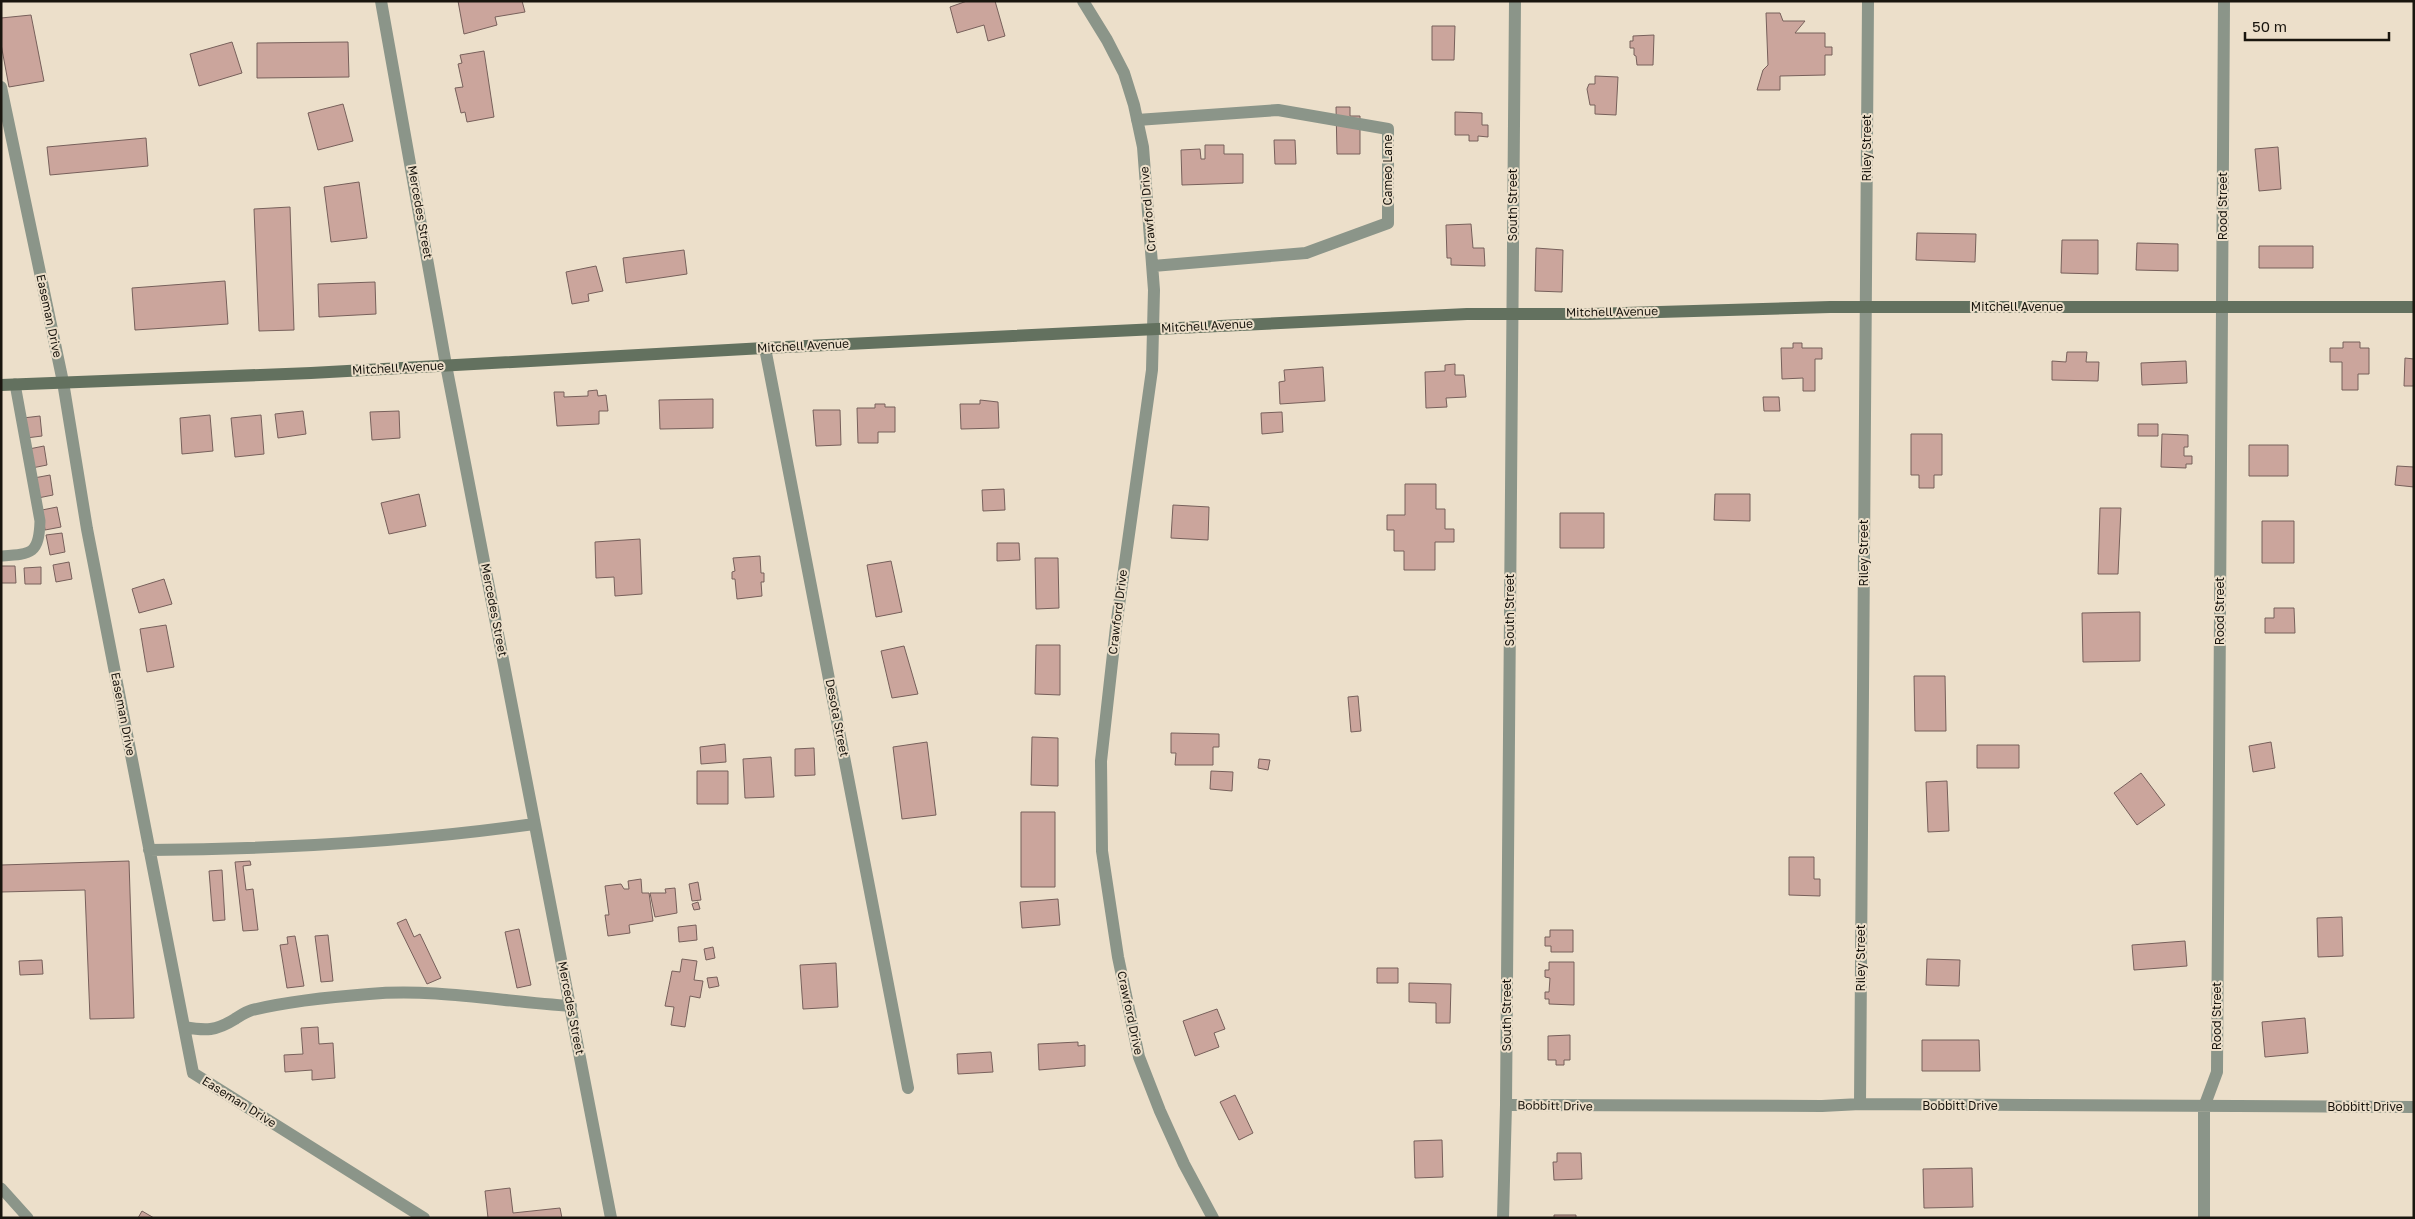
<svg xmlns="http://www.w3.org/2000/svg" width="2415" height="1219" viewBox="0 0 2415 1219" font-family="'Golos Text',sans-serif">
	<rect width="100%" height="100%" fill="#ecdfca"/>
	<path fill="#cba59c" stroke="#77605b" d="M458 1H522L525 12 495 17 497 25 464 34Z
		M967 1H995L1005 36 988 41 984 25 957 33 950 7Z
		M1766 13H1780L1783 21H1805L1795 33H1825V47H1832V55H1825V75L1780 76V90H1757L1763 70 1768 65Z
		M31 15 44 81 9 87 1 44V18Z
		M1432 26H1455L1454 60H1432Z
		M1654 35 1653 65H1637L1636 56 1634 55V48H1630V41H1633V36Z
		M232 42 242 73 199 86 190 54Z
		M348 42 349 77 257 78V43Z
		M484 51 494 117 467 122 465 112 461 113 455 88 463 87 458 64 462 63 460 55Z
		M1595 76 1618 77 1616 115 1595 114V105H1590L1587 89 1589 84H1595Z
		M343 104 353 141 318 150 308 113Z
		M1336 107H1350V116H1360V154H1337Z
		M1455 112 1482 113V125H1488V137L1478 136V141H1469V135H1455Z
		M146 138 148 166 50 175 47 147Z
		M1274 140H1295L1296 164H1275Z
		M1205 145H1224V154H1243V183L1182 185 1181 150 1200 149 1201 159H1205Z
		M2278 147 2281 189 2259 191 2255 149Z
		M359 182 367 238 331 242 324 187Z
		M290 207 294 330 259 331 254 209Z
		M1471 224 1473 248H1484L1485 266 1451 265V258H1447L1446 225Z
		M1917 233 1976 234 1975 262 1916 260Z
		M2062 240H2098V274L2061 273Z
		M2137 243 2178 244V271L2136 270Z
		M2259 246H2313V268H2259Z
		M1536 248 1563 250 1562 292 1535 291Z
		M684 250 687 274 626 283 623 258Z
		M596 266 603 291 588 294 589 301 572 304 566 272Z
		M225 281 228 324 135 330 132 288Z
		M375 282 376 314 319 317 318 284Z
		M2343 342H2360V348H2369V374H2358V390H2342V362H2330V348H2343Z
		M1793 343H1802V348H1822V359H1815V391H1803V378L1782 379 1781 348H1793Z
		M2067 352H2087L2086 362H2099L2098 381 2052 380V361L2066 362Z
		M2405 358 2414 359V386H2404Z
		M2186 361 2187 383 2142 385 2141 363Z
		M1455 364V375H1464L1466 397 1446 398 1447 407 1426 408 1425 372 1445 371V365Z
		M1323 367 1325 401 1280 404 1279 382 1285 381 1284 370Z
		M597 390 598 396 606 395 608 411H599V424L557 426 554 392H564V397L588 396V391Z
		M1763 397H1779L1780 411H1764Z
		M713 399V428L660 429 659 400Z
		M980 400 998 402 999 428 961 429 960 404H980Z
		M875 404H885V407H895V432H878V443H858L857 408H875Z
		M813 410H840L841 445 816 446Z
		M303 411 306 434 278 438 275 414Z
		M399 411 400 438 372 440 370 412Z
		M1282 412 1283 432 1262 434 1261 413Z
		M210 415 213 451 182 454 180 418Z
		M261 415 264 454 235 457 231 418Z
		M40 416 42 436 26 438 23 418Z
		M2138 424H2158V436H2138Z
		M1911 434H1942V475H1934V488H1919V475H1911Z
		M2162 434 2188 435V447H2184V456H2192V464H2186V468L2161 467Z
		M2249 445H2288V476H2249Z
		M44 446 47 465 32 468 29 449Z
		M2397 466 2414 467V487L2395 485Z
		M50 475 53 495 38 498 34 478Z
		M1405 484H1436V509H1445V529H1454V542H1435V570H1404V551H1394V530H1387V515H1405Z
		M1004 489 1005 510 983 511 982 490Z
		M419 494 426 526 389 534 381 503Z
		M1715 494H1750V521L1714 520Z
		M1173 505 1209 507 1208 540 1171 538Z
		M57 507 61 527 45 530 42 510Z
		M2100 508H2121L2118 574H2098Z
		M1560 513H1604V548H1560Z
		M2262 521H2294V563H2262Z
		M62 533 65 552 50 555 46 535Z
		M640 539 642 594 615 596 614 577 596 578 595 542Z
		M997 543H1019L1020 560 997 561Z
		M760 556 761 573H764V582H761L762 596 737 599 735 579H732V572L735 571 733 558Z
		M1035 558H1058L1059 608 1036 609Z
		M891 561 902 612 876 617 867 565Z
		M69 562 72 579 56 582 53 565Z
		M1 566H15L16 583H1Z
		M41 567V584H25L24 568Z
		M164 579 172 604 139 613 132 589Z
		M2274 608H2294L2295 633H2265V618H2274Z
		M2140 612V661L2083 662 2082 613Z
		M166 625 174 667 147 672 140 629Z
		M1036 645H1060V695L1035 694Z
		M904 646 918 694 892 698 881 651Z
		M1914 676H1945L1946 731H1915Z
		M1358 696 1361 731 1351 732 1348 697Z
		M1171 733 1219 734V747H1213V765H1175L1176 753H1171Z
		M1032 737 1058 738V786L1031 785Z
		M927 742 936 815 902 819 893 747Z
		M2271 742 2275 768 2253 772 2249 746Z
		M725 744 726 762 701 764 700 747Z
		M1977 745H2019V768H1977Z
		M814 748 815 775 795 776V749Z
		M771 757 774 797 745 798 743 759Z
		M1259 759 1270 760 1268 770 1258 768Z
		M697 771H728V804H697Z
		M1211 771 1233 772 1232 791 1210 789Z
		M2141 773 2165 805 2137 825 2114 793Z
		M1947 781 1949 831 1928 832 1926 782Z
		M1021 812H1055V887H1021Z
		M1789 857H1814V879H1820V896L1789 895Z
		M129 861 134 1018 90 1019 85 890 1 892V865Z
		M250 861 251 865 243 866 246 890 253 889 258 930 243 931 235 862Z
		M222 870 225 920 213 921 209 871Z
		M641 879 642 893H649L653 921 629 925 630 933 608 936 605 915H609L605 886 621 884 624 889H629L628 881Z
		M698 882 701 900 692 901 689 884Z
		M675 888 677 913 655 917 650 893H666L665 889Z
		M1058 899 1060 925 1022 928 1020 902Z
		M698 902 700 909 694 910 692 904Z
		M2342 917 2343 956 2318 957 2317 918Z
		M406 919 414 937 420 934 441 978 427 984 397 923Z
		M696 925 697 940 679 942 678 927Z
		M519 929 531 985 517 988 505 932Z
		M1550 930H1573V952H1551V946H1545V937H1550Z
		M328 935 333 981 321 982 315 936Z
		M295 936 304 986 287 988 280 945 288 944 287 937Z
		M2185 941 2187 966 2134 970 2132 945Z
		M713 947 715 958 706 960 704 949Z
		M682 959 697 961 694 980 703 981 700 998 690 996 685 1027 671 1025 674 1007 665 1006 672 971 680 972Z
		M1927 959 1960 960 1959 986 1926 985Z
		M42 960 43 974 20 975 19 961Z
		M1549 962H1574V1005L1549 1004V999H1545V992H1549L1550 978 1545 977V970H1549Z
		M836 963 838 1007 803 1009 800 965Z
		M1377 968H1398V983H1377Z
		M717 977 719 986 709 988 707 978Z
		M1409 983 1451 984 1450 1023H1436V1003L1409 1002Z
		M1217 1009 1225 1029 1214 1033 1219 1047 1195 1056 1183 1021Z
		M2305 1018 2308 1053 2265 1057 2262 1022Z
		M318 1027 319 1044 333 1043 335 1078 312 1080V1070L285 1072 284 1055 303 1054 301 1028Z
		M1570 1035V1060H1564V1065H1556V1060H1548V1036Z
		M1922 1040H1979L1980 1071H1922Z
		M1078 1042V1046L1085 1045V1066L1039 1070 1038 1044Z
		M991 1052 993 1072 958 1074 957 1054Z
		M1235 1095 1253 1133 1239 1140 1220 1102Z
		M1442 1140 1443 1177 1415 1178 1414 1141Z
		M1557 1153H1581L1582 1179 1554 1180 1553 1162H1557Z
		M1972 1168 1973 1207 1924 1208 1923 1169Z
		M510 1188 513 1213 560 1208 562 1218H488L485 1191Z
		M142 1211 154 1218H138Z
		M1554 1215H1576V1218H1554Z"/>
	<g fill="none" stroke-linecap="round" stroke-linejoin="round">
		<path stroke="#8b9589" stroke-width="11" d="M1 556C32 554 39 554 40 521L15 384
			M1 1188 28 1218"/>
		<path stroke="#8b9589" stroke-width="12" d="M381 1 446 365 611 1218
			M1083 1 1107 40 1124 73 1134 105 1143 147 1154 290 1152 370 1116 627 1101 761 1102 851 1118 957 1139 1057 1160 1111 1184 1164 1213 1218
			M1 87 63 382 87 529 193 1073 424 1218
			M1137 120 1278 110 1388 129V223L1306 253 1153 266
			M765 348 908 1088
			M149 850C278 849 407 842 534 824
			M184 1027C206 1031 216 1031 235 1019 240 1016 245 1012 252 1010 290 1001 329 997 369 994 436 988 503 1002 571 1006
			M1860 1104 1868 1
			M1506 1105 1822 1106 1860 1104 2414 1107
			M1503 1218 1506 1105 1515 1
			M2204 1218V1107L2217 1072 2224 1"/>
		<path stroke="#63715f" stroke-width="12" d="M1 385 311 373 765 348 1467 314H1590L1830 307H2414"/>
	</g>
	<g text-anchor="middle" stroke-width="4" stroke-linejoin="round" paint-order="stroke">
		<g font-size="12" fill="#19150e" stroke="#ecdfca">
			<text transform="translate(1867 148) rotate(-90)" y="4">Riley Street</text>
			<text transform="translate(1388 170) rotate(-90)" y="4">Cameo Lane</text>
			<text transform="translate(1513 205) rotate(-90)" y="4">South Street</text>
			<text transform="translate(2223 206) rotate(-90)" y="4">Rood Street</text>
			<text transform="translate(1148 209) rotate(-95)" y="4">Crawford Drive</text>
			<text transform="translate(420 212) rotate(80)" y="4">Mercedes Street</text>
			<text x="2017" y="311">Mitchell Avenue</text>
			<text transform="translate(1612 312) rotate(-1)" y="4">Mitchell Avenue</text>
			<text transform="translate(49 316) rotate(78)" y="4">Easeman Drive</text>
			<text transform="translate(1207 326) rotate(-3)" y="4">Mitchell Avenue</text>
			<text transform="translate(803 346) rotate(-3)" y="4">Mitchell Avenue</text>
			<text transform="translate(398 368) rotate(-3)" y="4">Mitchell Avenue</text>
			<text transform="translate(1864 553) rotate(-90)" y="4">Riley Street</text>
			<text transform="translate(494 610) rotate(79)" y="4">Mercedes Street</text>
			<text transform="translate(1510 610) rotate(-90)" y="4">South Street</text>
			<text transform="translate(2220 611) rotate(-90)" y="4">Rood Street</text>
			<text transform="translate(1118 612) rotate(-83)" y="4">Crawford Drive</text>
			<text transform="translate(123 714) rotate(79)" y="4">Easeman Drive</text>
			<text transform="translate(837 718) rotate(79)" y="4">Desota Street</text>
			<text transform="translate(1861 958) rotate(-90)" y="4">Riley Street</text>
			<text transform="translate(571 1008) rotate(79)" y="4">Mercedes Street</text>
			<text transform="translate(1130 1013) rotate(78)" y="4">Crawford Drive</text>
			<text transform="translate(1507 1015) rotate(-90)" y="4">South Street</text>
			<text transform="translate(2217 1016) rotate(-90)" y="4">Rood Street</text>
			<text transform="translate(239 1102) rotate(32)" y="4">Easeman Drive</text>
			<text transform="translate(1555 1106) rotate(1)" y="4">Bobbitt Drive</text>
			<text x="1960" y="1110">Bobbitt Drive</text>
			<text x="2365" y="1111">Bobbitt Drive</text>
		</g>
	</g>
	<rect width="2415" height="1219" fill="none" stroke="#19150e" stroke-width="5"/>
	<path d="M2245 32v8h144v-8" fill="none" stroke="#19150e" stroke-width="2.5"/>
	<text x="2252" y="32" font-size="15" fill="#19150e" stroke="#ecdfca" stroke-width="4" paint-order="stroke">50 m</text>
</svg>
